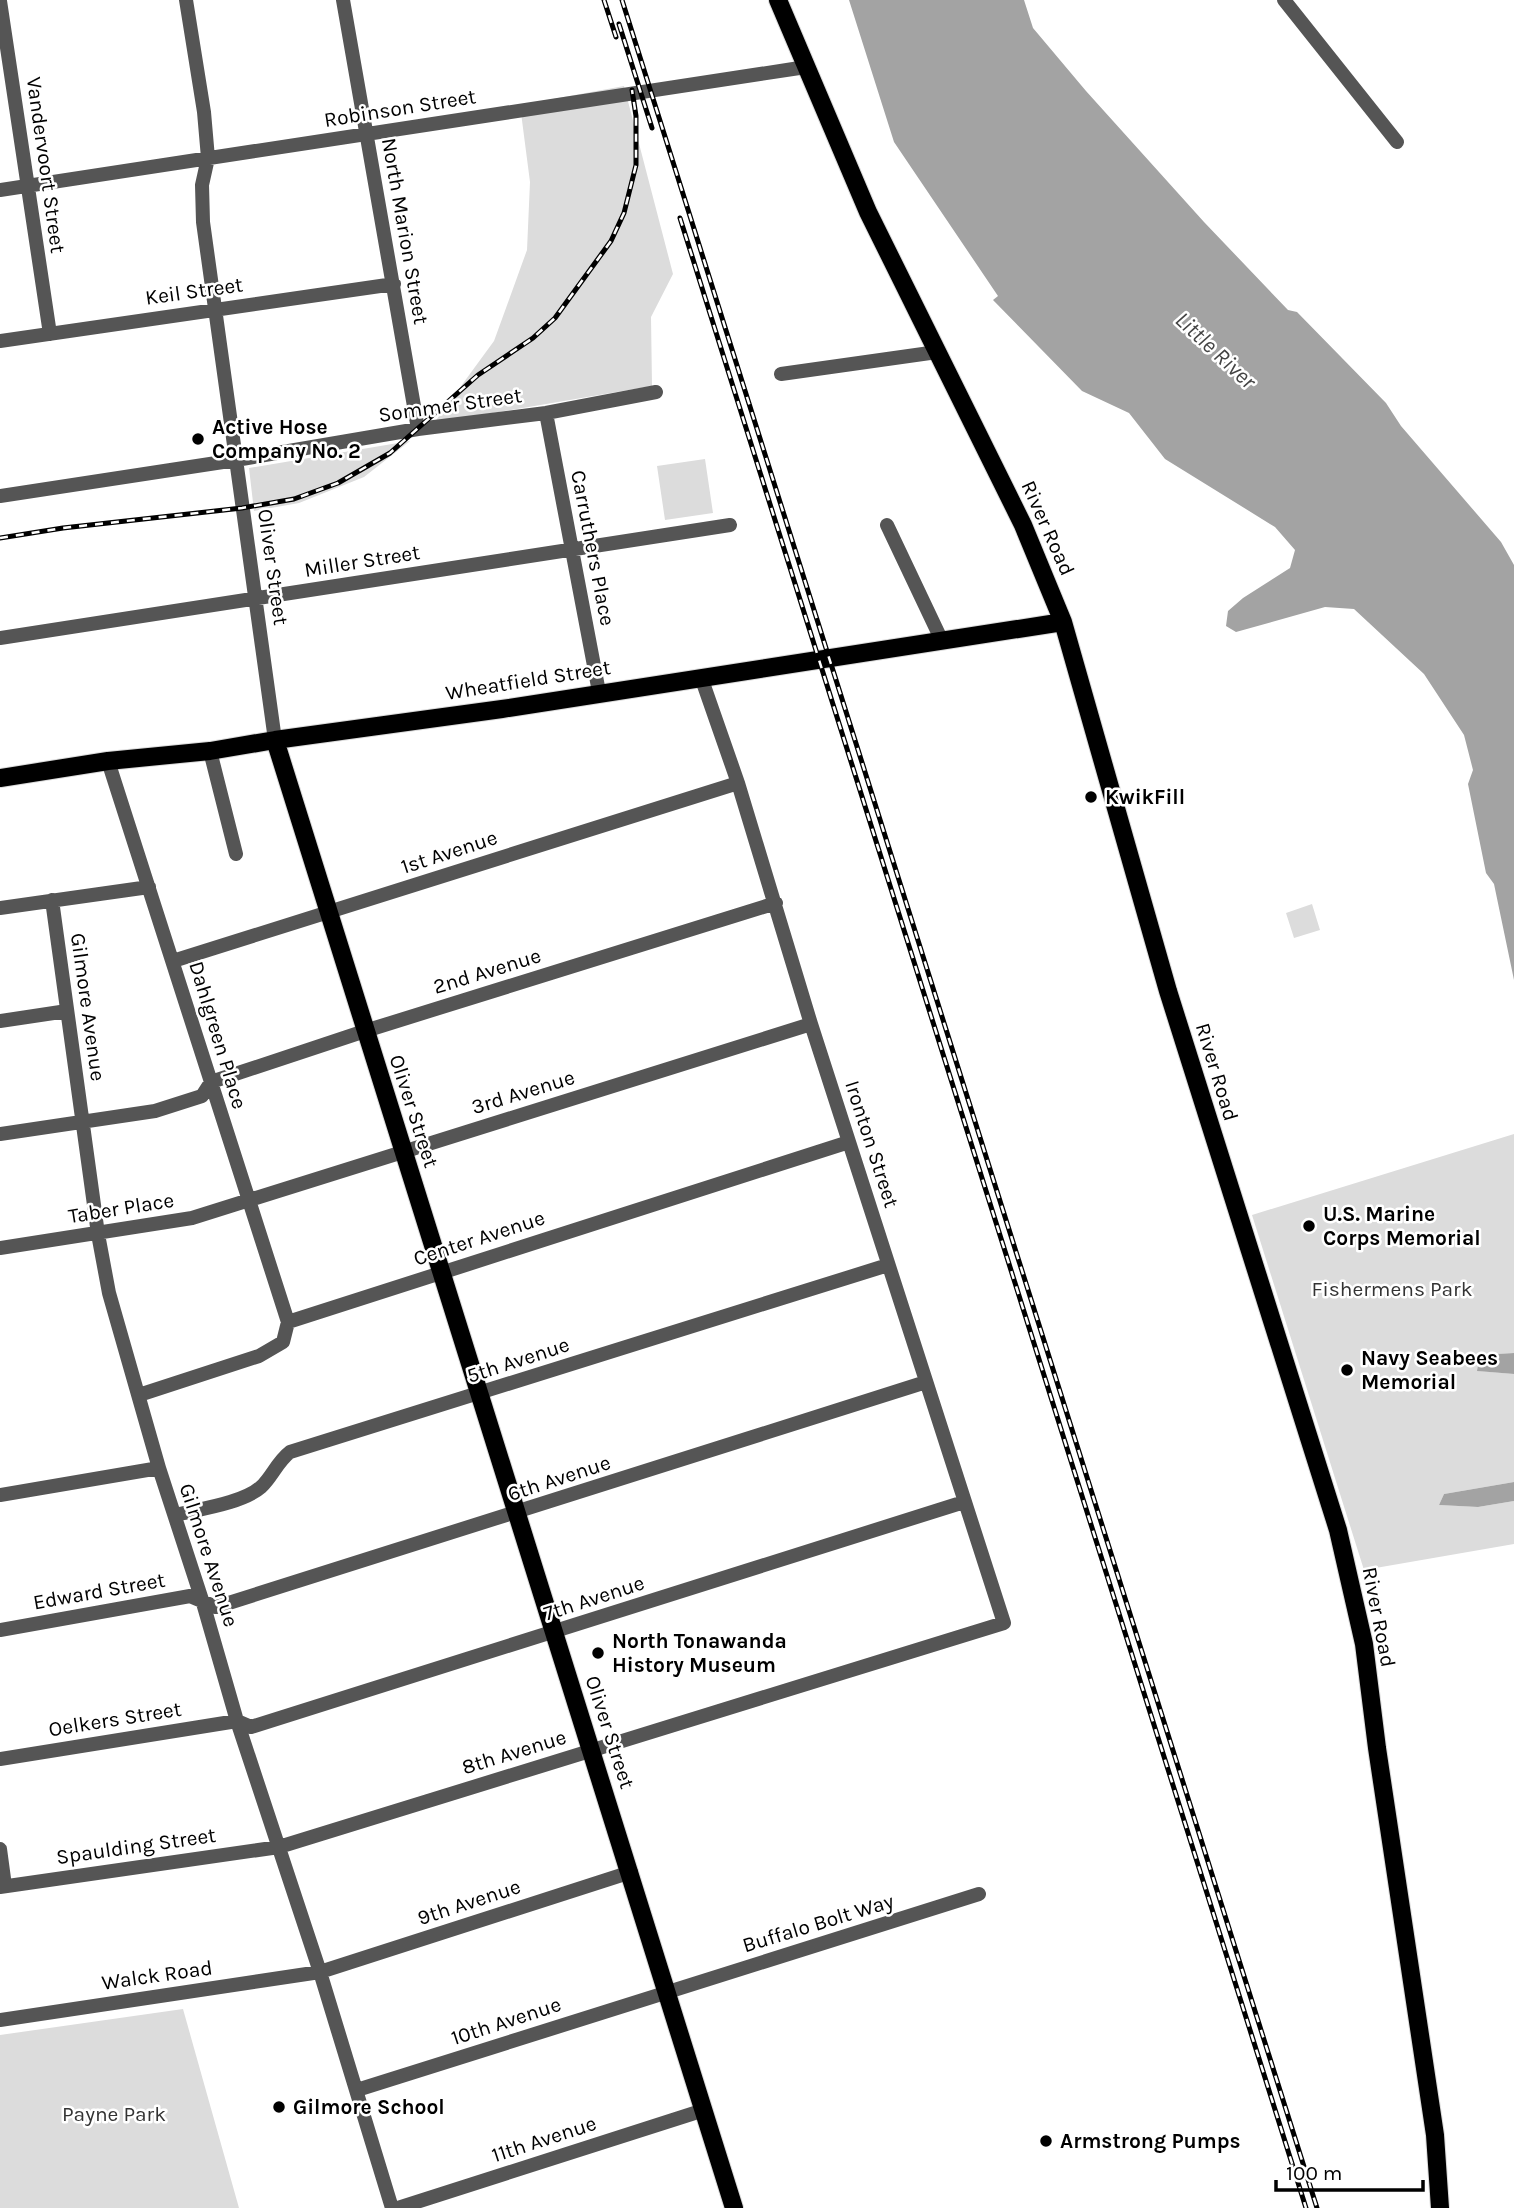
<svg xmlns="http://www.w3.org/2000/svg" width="1514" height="2208" viewBox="0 0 1514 2208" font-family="Karla,sans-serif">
	<rect width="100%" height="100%" fill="#fff"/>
	<path fill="#dcdcdc" d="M624 86 673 274 651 317 652 386 434 423 494 341 527 250 530 182 520 105Z
		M410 441 364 477 299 503 254 511 249 468Z
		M705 459 713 513 665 520 657 466Z
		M1312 904 1320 930 1294 938 1286 913Z
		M1514 1134V1353L1481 1355 1478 1371 1514 1374V1482L1444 1494 1439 1505 1478 1507 1514 1501V1544L1364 1570 1252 1215Z
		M183 2009 239 2208H0V2035Z"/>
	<path fill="#a3a3a3" d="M849 0H1024L1033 28 1086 91 1204 222 1288 310 1297 312 1386 403 1401 426 1501 542 1514 565V980L1494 884 1486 873 1468 784 1473 770 1464 735 1424 674 1354 609 1325 607 1236 632 1226 626 1228 611 1243 598 1290 568 1295 550 1275 527 1165 459 1129 413 1082 391 993 300 998 296 894 142Z
		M1514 1353V1374L1477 1371 1480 1355Z
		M1514 1482V1501L1478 1507 1439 1505 1444 1494Z"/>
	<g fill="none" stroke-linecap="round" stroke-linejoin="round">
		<g stroke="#dbdbdb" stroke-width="20">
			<path id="major" d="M778 0 868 212 1023 525 1063 622 1168 991 1338 1530 1364 1644 1377 1748 1435 2135 1440 2208
				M275 740 734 2208
				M0 778 108 761 210 751 275 740 502 709 1063 622"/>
		</g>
		<path stroke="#555" stroke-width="14" d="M186 0 204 112 208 158 202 185 203 222 275 740
			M343 0 418 429
			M1284 0 1397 142
			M0 1 50 334
			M0 190 806 67
			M0 341 394 284
			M781 374 937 352
			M546 413 599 692
			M0 496 236 460 418 429 546 413 656 392
			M887 525 942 641
			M0 638 730 525
			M210 751 236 854
			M108 761 288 1322
			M52 900 98 1234 109 1293 159 1468 203 1603 237 1721 320 1972 392 2208
			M0 908 149 887
			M173 961 738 783
			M0 1021 67 1011
			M0 1134 155 1111 202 1096 211 1082 365 1031 776 903
			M0 1248 192 1218 811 1024
			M139 1395 259 1356 283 1342 288 1322 849 1142
			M0 1495 159 1468
			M175 1515C200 1509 243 1503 261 1487 272 1477 277 1462 290 1452L888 1265
			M0 1630 190 1596 216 1607 926 1382
			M0 1759 237 1721 251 1727 964 1502
			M0 1849 5 1886
			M0 1887 279 1847 1004 1623 811 1024 738 783 701 677
			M0 2020 320 1972 631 1872
			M357 2090 979 1894
			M398 2208 704 2110"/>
		<use href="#major" stroke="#000" stroke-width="18"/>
		<g stroke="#000" stroke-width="5">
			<path id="rail" d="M604 0 616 37
				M622 0 1317 2208
				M619 24 652 128
				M680 218 1306 2208
				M0 538 63 528 242 508 294 499 338 483 390 453 478 375 533 338 555 318 611 241 624 213 636 165V116L632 90"/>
		</g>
		<use href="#rail" stroke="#fff" stroke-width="2.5" stroke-dasharray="8" stroke-linecap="butt"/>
	</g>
	<g fill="#000" stroke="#fff" stroke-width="2.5">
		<circle cx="198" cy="439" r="7"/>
		<circle cx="1091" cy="797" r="7"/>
		<circle cx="1309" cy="1226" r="7"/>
		<circle cx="1347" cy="1370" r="7"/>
		<circle cx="598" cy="1653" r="7"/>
		<circle cx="279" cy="2107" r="7"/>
		<circle cx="1046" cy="2141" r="7"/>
	</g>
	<g text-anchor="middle" stroke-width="5" stroke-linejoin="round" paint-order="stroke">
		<g font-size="21" fill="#000" stroke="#fff">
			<text transform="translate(400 108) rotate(-9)" y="7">Robinson Street</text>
			<text transform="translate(46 165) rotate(82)" y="7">Vandervoort Street</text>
			<text transform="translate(405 231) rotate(80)" y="7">North Marion Street</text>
			<text transform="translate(194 291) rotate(-8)" y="7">Keil Street</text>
			<text transform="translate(450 405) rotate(-8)" y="7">Sommer Street</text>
			<text transform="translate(1048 528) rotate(66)" y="7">River Road</text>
			<text transform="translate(593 548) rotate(79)" y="7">Carruthers Place</text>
			<text transform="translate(362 561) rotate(-9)" y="7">Miller Street</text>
			<text transform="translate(273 567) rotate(82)" y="7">Oliver Street</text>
			<text transform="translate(528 680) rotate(-9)" y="7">Wheatfield Street</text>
			<text transform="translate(449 852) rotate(-18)" y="7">1st Avenue</text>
			<text transform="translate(487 971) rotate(-17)" y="7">2nd Avenue</text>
			<text transform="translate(88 1007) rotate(82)" y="7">Gilmore Avenue</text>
			<text transform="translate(218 1035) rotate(73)" y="7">Dahlgreen Place</text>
			<text transform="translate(1217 1072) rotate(73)" y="7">River Road</text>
			<text transform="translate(523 1092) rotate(-17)" y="7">3rd Avenue</text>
			<text transform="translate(414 1111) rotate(72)" y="7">Oliver Street</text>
			<text transform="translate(872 1144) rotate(72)" y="7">Ironton Street</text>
			<text transform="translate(121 1208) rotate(-9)" y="7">Taber Place</text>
			<text transform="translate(479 1238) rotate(-18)" y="7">Center Avenue</text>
			<text transform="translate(518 1360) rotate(-18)" y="7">5th Avenue</text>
			<text transform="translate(559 1478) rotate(-18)" y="7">6th Avenue</text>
			<text transform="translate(209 1555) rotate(72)" y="7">Gilmore Avenue</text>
			<text transform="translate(99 1591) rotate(-10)" y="7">Edward Street</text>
			<text transform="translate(594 1598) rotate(-18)" y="7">7th Avenue</text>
			<text transform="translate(1379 1617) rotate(79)" y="7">River Road</text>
			<text transform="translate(115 1719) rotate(-9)" y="7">Oelkers Street</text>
			<text transform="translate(610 1732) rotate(72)" y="7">Oliver Street</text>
			<text transform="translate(514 1752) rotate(-17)" y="7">8th Avenue</text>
			<text transform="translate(136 1846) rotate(-8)" y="7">Spaulding Street</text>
			<text transform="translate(469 1902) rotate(-18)" y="7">9th Avenue</text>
			<text transform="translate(818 1923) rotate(-17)" y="7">Buffalo Bolt Way</text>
			<text transform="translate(157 1975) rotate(-8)" y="7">Walck Road</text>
			<text transform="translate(506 2021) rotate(-18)" y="7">10th Avenue</text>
			<text transform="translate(544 2139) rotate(-18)" y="7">11th Avenue</text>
		</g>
		<g font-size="21" font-weight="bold" fill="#000" stroke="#fff" text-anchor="start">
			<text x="212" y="434">Active Hose<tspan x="212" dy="24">Company No. 2</tspan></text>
			<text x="1105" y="804">KwikFill</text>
			<text x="1323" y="1221">U.S. Marine<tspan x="1323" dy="24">Corps Memorial</tspan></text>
			<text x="1361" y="1365">Navy Seabees<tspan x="1361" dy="24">Memorial</tspan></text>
			<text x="612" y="1648">North Tonawanda<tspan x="612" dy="24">History Museum</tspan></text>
			<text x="293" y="2114">Gilmore School</text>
			<text x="1060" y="2148">Armstrong Pumps</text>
		</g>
		<g font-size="21" fill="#333" stroke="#fff">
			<text x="1392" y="1296">Fishermens Park</text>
			<text x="114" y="2121">Payne Park</text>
		</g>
		<g font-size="23" font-style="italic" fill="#444" stroke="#fff">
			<text transform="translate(1216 350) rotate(43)" y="8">Little River</text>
		</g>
	</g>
	<path d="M1276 2180v10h147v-10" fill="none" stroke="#000000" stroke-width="3.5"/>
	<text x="1286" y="2180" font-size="21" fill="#000000" stroke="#ffffff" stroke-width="5" paint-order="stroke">100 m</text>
</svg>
